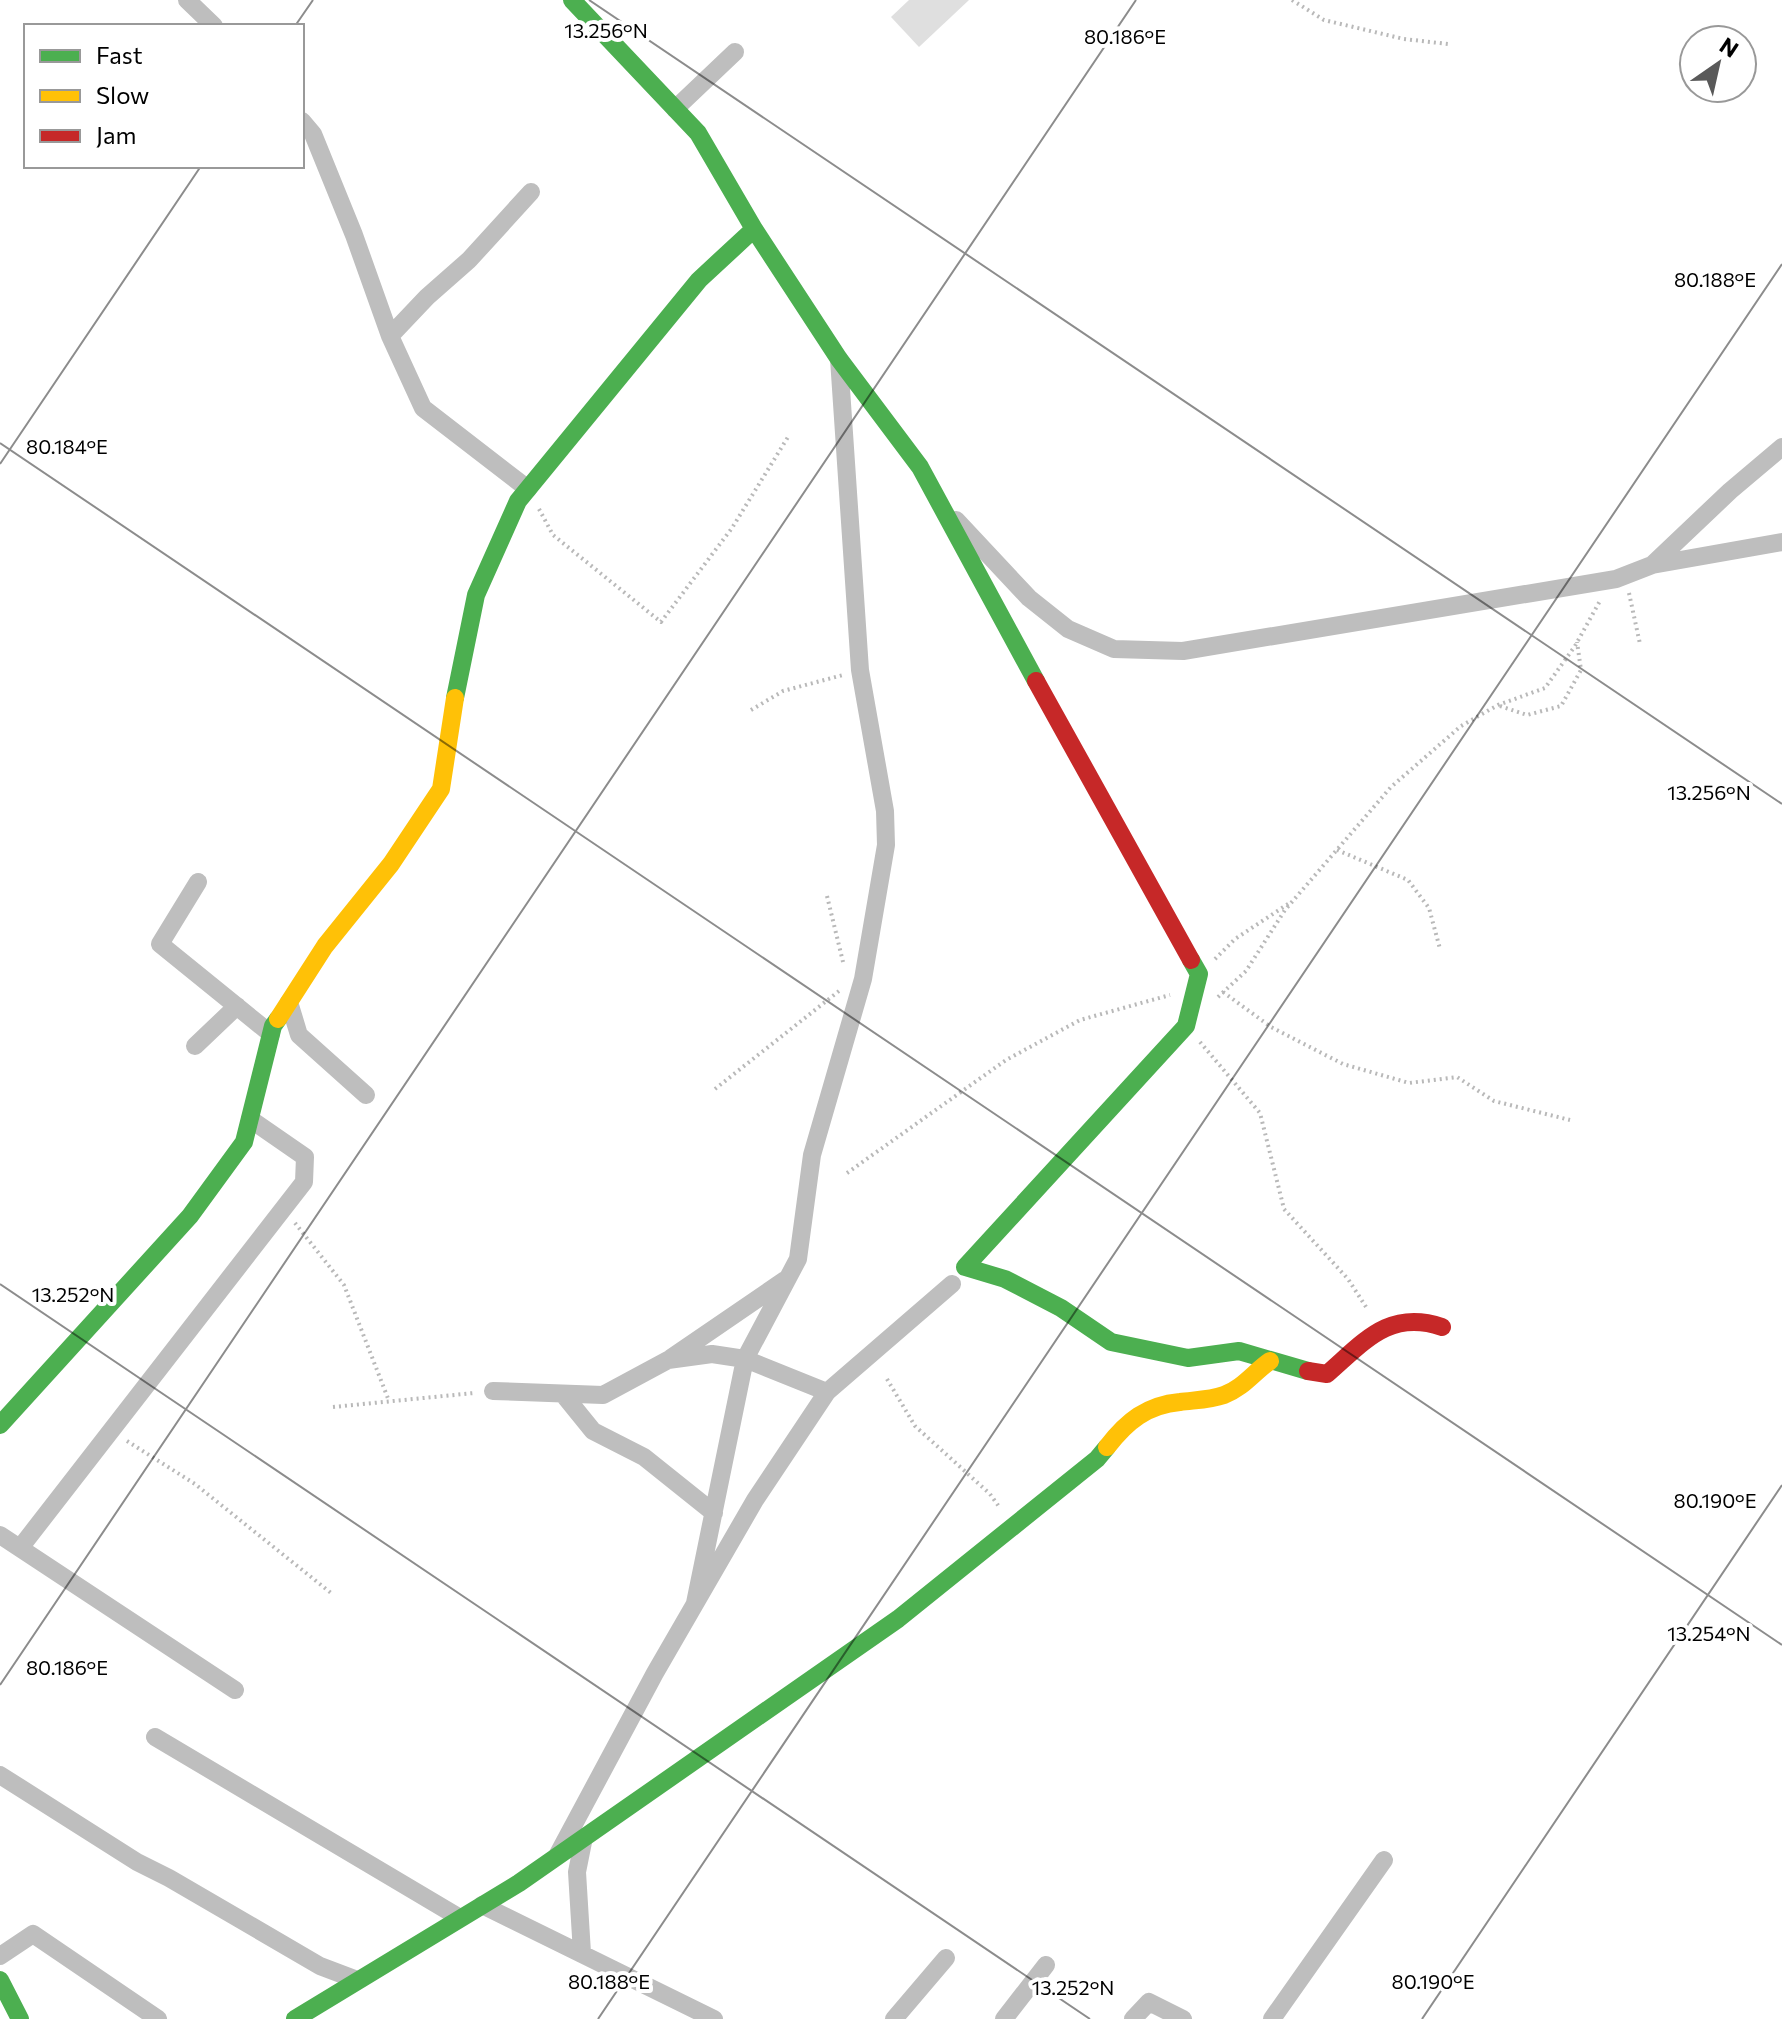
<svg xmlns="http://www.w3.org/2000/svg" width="1782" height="2019" viewBox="0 0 1782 2019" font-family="Commissioner,sans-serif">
	<rect width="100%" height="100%" fill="#fff"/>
	<path fill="#dfdfdf" d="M909 0H969L919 47 891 17Z"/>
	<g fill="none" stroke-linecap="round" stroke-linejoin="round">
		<path stroke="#b9b9b9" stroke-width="4" stroke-dasharray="2 4" stroke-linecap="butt" d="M1292 0 1324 20 1404 39 1448 44
			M539 509 553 535 661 622 732 528 788 437
			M1629 593 1640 644
			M1500 706 1527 715 1561 706 1581 670 1577 642
			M751 710 783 691 843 675
			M1337 850 1408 880 1429 908 1440 949
			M827 896 844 966
			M1215 959 1235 939 1291 902
			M1223 992 1271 1027 1343 1064 1409 1083 1457 1077 1494 1101 1570 1120
			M1218 997 1246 971 1285 910 1391 787 1461 726 1498 705 1545 688 1575 646 1601 599
			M1200 1042 1260 1113 1284 1209 1348 1279 1368 1310
			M715 1089 839 991
			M847 1173 1006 1060 1080 1020 1170 995
			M295 1223 344 1285 389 1401
			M887 1379 915 1426 990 1494 1000 1508
			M333 1407 474 1393
			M127 1441 195 1484 331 1593"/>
		<path stroke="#bebebe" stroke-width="18" d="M187 0 214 26
			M675 109 735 52
			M302 121 313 134 354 235 390 336 423 408 528 489
			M390 336 427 297 469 260 531 192
			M956 520 1029 598 1068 629 1114 649 1183 651 1616 579 1652 565 1782 542
			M1652 565 1730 491 1782 447
			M198 882 160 944 271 1034
			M289 1002 299 1035 366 1095
			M195 1046 237 1006
			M671 1358 785 1280
			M493 1391 603 1395 668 1360 712 1354 745 1359 827 1392
			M563 1394 593 1431 644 1457 714 1513
			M0 1535 235 1690
			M20 1548 304 1182 305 1157 250 1119
			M695 1603 745 1359 798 1259 812 1155 863 979 886 845 885 811 860 670 839 359
			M155 1737 460 1918
			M0 1775 137 1862 169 1878 320 1966 357 1980
			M558 1854 655 1673 755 1500 827 1392 952 1284
			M482 1905 714 2019
			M582 1953 577 1872 584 1837
			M0 1956 33 1934 158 2019
			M894 2019 946 1958
			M1004 2019 1046 1965
			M1133 2019 1149 2002 1183 2019
			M1272 2019 1384 1860"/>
		<path stroke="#4caf50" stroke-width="18" d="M754 229 839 359 920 467 1036 681
			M455 698 476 595 518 501 699 280 754 229 698 133 572 0
			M1191 960 1199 974 1186 1026 965 1267 1005 1279 1061 1308 1111 1342 1188 1358 1239 1351 1308 1371
			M0 1425 190 1216 244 1142 273 1026 278 1019
			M0 1980 20 2019
			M295 2019 519 1883 898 1619 1097 1459 1107 1447"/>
		<path stroke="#ffc107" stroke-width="18" d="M278 1019 325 946 391 864 441 789 455 698
			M1107 1447C1127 1421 1147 1405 1180 1402 1195 1400 1210 1400 1224 1395 1243 1388 1254 1372 1270 1361"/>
		<path stroke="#c62828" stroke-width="18" d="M1036 681 1191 960
			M1308 1371 1327 1374C1364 1342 1389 1309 1442 1327"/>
	</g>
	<path fill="none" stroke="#000" stroke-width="2" stroke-opacity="0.45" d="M589 0 1782 804M295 26 313 0M0 443 1782 1645M0 464 201 166M0 1284 1090 2019M0 1685 1136 0M598 2019 1782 264M1422 2019 1782 1485"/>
	<g font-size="20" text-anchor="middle" fill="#000" stroke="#fff" stroke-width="8" stroke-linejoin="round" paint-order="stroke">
		<text x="606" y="38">13.256°N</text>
		<text x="1125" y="44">80.186°E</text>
		<text x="1715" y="287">80.188°E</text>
		<text x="67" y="454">80.184°E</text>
		<text x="1709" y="800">13.256°N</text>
		<text x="73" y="1302">13.252°N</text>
		<text x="1715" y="1508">80.190°E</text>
		<text x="1709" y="1641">13.254°N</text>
		<text x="67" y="1675">80.186°E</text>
		<text x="609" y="1989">80.188°E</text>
		<text x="1433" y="1989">80.190°E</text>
		<text x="1073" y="1995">13.252°N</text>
	</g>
	<rect x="24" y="24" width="280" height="144" fill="#ffffff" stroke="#999999" stroke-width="2"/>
	<rect x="40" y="50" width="40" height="12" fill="#4caf50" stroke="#999999" stroke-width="2"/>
	<text x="96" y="64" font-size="24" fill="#000000">Fast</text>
	<rect x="40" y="90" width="40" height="12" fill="#ffc107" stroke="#999999" stroke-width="2"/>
	<text x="96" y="104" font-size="24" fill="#000000">Slow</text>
	<rect x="40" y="130" width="40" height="12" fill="#c62828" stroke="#999999" stroke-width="2"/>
	<text x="96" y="144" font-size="24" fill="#000000">Jam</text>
	<g transform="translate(1718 64) rotate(34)"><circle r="38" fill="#ffffff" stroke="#999999" stroke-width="2"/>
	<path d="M0-6L14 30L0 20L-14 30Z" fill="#595959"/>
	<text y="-12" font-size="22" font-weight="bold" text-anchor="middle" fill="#000000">N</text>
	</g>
</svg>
